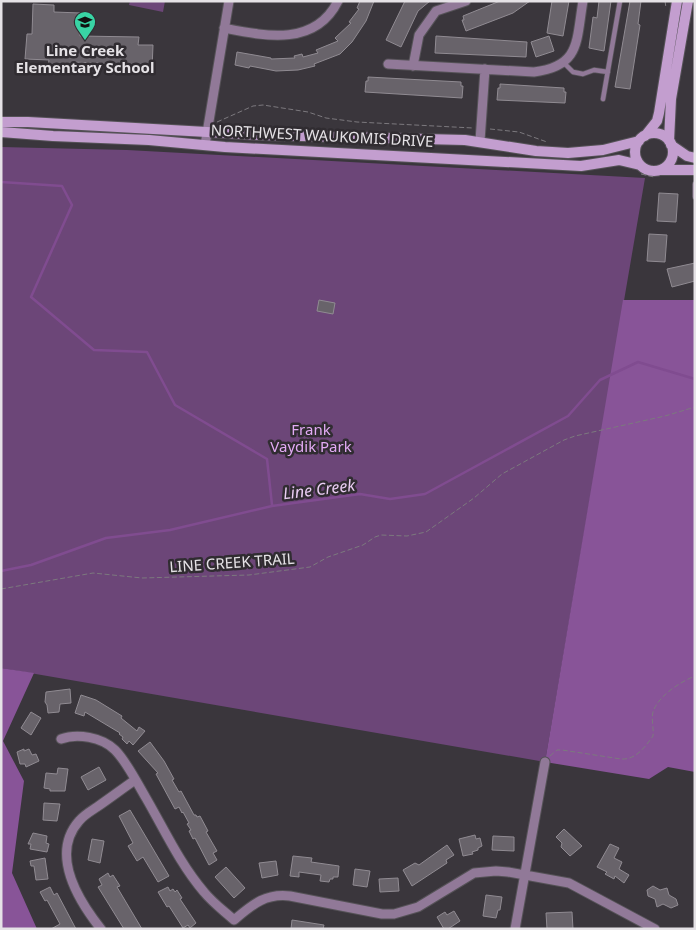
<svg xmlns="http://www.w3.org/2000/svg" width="696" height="930" viewBox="0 0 696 930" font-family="'Noto Sans',sans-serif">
	<rect width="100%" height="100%" fill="#3a363c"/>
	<path fill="#6c4678" d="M130 1H165L163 12 129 5Z
		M1 147 127 150 645 178 545 762 1 668Z"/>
	<path fill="#885498" d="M623 300H695V772L668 767 649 779 545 762Z
		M1 668 34 673 3 741 24 781 12 873 37 929H1Z"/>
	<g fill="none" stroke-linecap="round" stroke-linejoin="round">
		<path stroke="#804c90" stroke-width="2.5" d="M1 182 62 186 72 205 31 297 94 350 147 352 175 405 267 459 272 505
			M1 571 31 565 106 538 170 530 272 506 360 494 390 499 425 494 568 416 600 380 638 362 695 379"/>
	</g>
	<path fill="#68636a" stroke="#908b92" d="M360 1H374L366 21 352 42 340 54 314 64 315 66 298 70 276 71 250 66 249 68 235 65 237 52 271 58V59L295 58 294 56 302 54 303 57 318 53 316 50 338 41 335 38 351 23 349 22 359 9 357 8Z
		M405 1H430L418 11 401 47 386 40Z
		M500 1H530L513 13 466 31 462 20H464L463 16Z
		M552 1H569L563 36 547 33Z
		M599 1H611L604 51 589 48 593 17 597 18Z
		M630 1H641L638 24 640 25 630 89 615 87Z
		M33 4 54 5V12L81 13 80 36 139 37 138 45H153L152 69H138V65L73 62V68L48 66 49 60 25 59 27 34H32Z
		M436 36 527 42 526 57 435 53Z
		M549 36 554 51 536 57 531 42Z
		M368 77 461 82V86H463L462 98 365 92 366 81H368Z
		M500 84 564 88V92H566L565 103 497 100 498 88H500Z
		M659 193 678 194 676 222 657 221Z
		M649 234 667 235 665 262 647 261Z
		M695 263V281L672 287 667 269Z
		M319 300 335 303 333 314 317 311Z
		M70 689 71 703 60 704 59 712 48 713 47 705 45 702 46 692Z
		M81 695 96 700 122 716 121 718 137 731 139 727 145 731 133 745 129 741 127 744 122 739 123 737 119 734 120 733 85 712 84 716 75 713Z
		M31 712 41 718 31 735 21 728Z
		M150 742 164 761 174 779 172 780 179 792 181 791 194 815H196L197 817 200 816 208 831 206 832 217 851 213 853 217 860 209 865 195 838 193 839 189 831 191 830 187 824 189 823 183 812 182 813 179 807 175 809 156 774 158 773 138 751Z
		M24 749V751L29 749 32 755 36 754 39 761 26 767 25 764H20L17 752Z
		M99 767 106 780 88 790 81 777Z
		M58 768 68 769 65 791H50V789L44 788 46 773 57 774Z
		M44 803 60 804 57 821 43 820Z
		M130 810 169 876 158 882 143 857 137 861 128 846 133 843 119 816Z
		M564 829 582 846 570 856 561 847 562 843 556 837Z
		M33 833 47 836 46 843 49 844 47 852 30 849 31 844H28Z
		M475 835 476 839 480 838 482 846 478 848V850L472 852 473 854 463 856 459 839Z
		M493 836 514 837V851L492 850Z
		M92 839 104 841 100 863 88 860Z
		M610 844 619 848 614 858 622 862 619 869 629 875 624 883 615 876 614 879 605 874 607 872 597 867Z
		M447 845 454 855 446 860 447 863 412 886 403 870 415 863 419 865Z
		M293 856 312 858 311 862 339 866 338 877H333V879H330L329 882 320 881 321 875 299 872V877L290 876Z
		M45 858 48 879 36 880 34 866H31L30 861Z
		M276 861 278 875 262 878 259 863Z
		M226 867 245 888 234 898 215 877Z
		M355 869 370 871 367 887 353 885Z
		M108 873 110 877 113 875 120 886 117 887 142 929H124L103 895 98 887 102 885 99 879Z
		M398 878 399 891 380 892 379 879Z
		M653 886 660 890 667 888 669 895 676 899 678 905 671 908 663 904 657 907 655 899 648 896 647 890Z
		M50 887 54 895 57 893 76 929H51L60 924 47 900 45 901 40 892Z
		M168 887 170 891 173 889 175 892 177 890 182 898 180 899 196 923 190 928 188 925 183 928 169 906 167 907 158 892Z
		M486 895 502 897 500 910H498L496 918 483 916Z
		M454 911 460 921 448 929H444L437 917 445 912 447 915Z
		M572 912 573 929H547L546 913Z
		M292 920 324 925 323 929H291Z"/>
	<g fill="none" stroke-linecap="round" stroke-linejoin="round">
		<g stroke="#555257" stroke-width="6">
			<path id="lane" d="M564 63 573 72 583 74 594 70 608 72
				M603 99 620 1
				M695 184V197"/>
		</g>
		<g stroke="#555257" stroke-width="11">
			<path id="street" d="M224 28C265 36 315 47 338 1
				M388 64 534 72C581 66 576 41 583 1
				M413 66 419 35 436 11 466 1
				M480 141 485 69
				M205 145 229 1
				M61 739C77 733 102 737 115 750 127 762 137 783 146 798 164 829 180 864 204 892 213 903 224 911 234 920
				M234 920C252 905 265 893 290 896L382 914H394L418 907 474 873 496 871 508 872 569 883 655 929
				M101 929C78 900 50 854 79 821 84 815 91 811 97 807 110 798 122 789 135 780
				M515 929 545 762"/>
		</g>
		<g stroke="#555257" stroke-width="12">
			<path id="secondary" d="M1 122H28L260 135 465 140 536 151 568 153 603 150 639 141
				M1 132 53 136 149 140 225 147 581 166 619 160 640 165
				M635 152a19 19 0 1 1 38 0a19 19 0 1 1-38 0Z
				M645 136 657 121 659 113 677 1
				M669 141 671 99 688 1
				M671 145 687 156 695 158
				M661 170H695"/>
		</g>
		<path stroke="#7c797e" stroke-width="1" stroke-dasharray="5 2.5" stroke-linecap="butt" d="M665 1 666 8
			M217 122 253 106 263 105 308 112 326 118 357 122 473 128
			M490 129 519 132 547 142
			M641 174 654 177
			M1 589 93 573 142 578 249 575 310 567 328 557 363 545 375 537 381 535 407 536 426 532 474 498 502 474 564 440 575 436 665 416 695 407
			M550 756 557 750H562L621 759C636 760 645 747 653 736 654 728 651 719 653 712 658 696 680 682 695 676"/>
		<use href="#lane" stroke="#917998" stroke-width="4.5"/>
		<use href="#street" stroke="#917998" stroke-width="9"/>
		<use href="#secondary" stroke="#c39ecf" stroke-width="10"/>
	</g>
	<defs>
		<g id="school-pin" transform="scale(1.125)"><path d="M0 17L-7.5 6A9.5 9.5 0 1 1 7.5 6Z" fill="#39d4a5" stroke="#302c31"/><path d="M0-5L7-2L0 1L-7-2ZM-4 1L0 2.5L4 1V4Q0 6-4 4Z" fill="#111"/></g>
	</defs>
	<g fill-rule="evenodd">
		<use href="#school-pin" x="85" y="22"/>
	</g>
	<g text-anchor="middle" stroke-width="5" stroke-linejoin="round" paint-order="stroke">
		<g font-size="15" font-weight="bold" fill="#e5e2e6" stroke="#302c31">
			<text x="85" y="56">Line Creek<tspan x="85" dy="17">Elementary School</tspan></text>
		</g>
		<g font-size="15" fill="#e5e2e6" stroke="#302c31">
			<text transform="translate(322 136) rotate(3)" y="5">NORTHWEST WAUKOMIS DRIVE</text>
			<text transform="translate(232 563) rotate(-4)" y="5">LINE CREEK TRAIL</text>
		</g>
		<g font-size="15" fill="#e2aaf4" stroke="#302c31">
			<text x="311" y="435">Frank<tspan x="311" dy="17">Vaydik Park</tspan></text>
		</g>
		<g font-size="16" font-style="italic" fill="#ebcef4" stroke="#302c31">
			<text transform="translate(319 489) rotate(-7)" y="6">Line Creek</text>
		</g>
	</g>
	<rect width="696" height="930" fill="none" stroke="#e5e2e6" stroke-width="5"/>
</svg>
